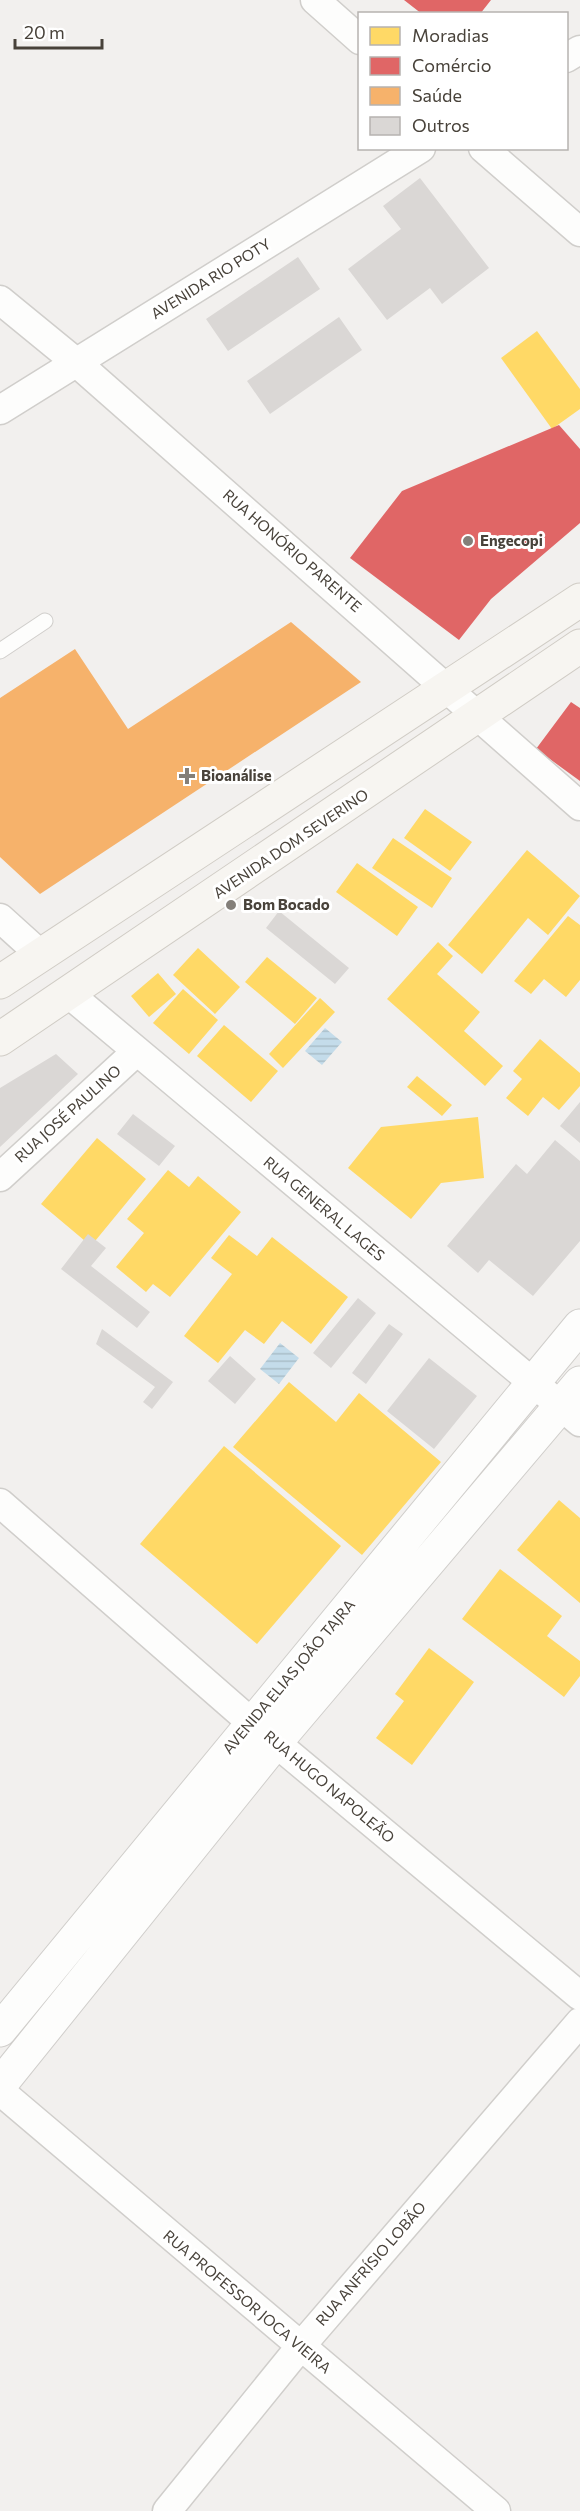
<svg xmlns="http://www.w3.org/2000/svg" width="580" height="2511" viewBox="0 0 580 2511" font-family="Commissioner,sans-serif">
	<defs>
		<pattern id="water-rules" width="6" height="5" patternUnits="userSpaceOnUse" patternTransform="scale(1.5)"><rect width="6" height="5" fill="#c4dcea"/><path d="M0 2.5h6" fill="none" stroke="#aabec9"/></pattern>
	</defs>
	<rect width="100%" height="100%" fill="#f2f0ee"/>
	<path fill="url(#water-rules)" d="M325 1028 342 1042 322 1065 305 1051Z
		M280 1343 299 1358 279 1384 260 1369Z"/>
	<path fill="#ffd966" d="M537 331 580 389V409L552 429 501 358Z
		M425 809 472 842 450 871 404 838Z
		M393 838 452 878 432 908 372 868Z
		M527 850 580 896 548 935 528 918 482 974 448 945Z
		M357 863 418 907 397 936 336 892Z
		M568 916 580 925V980L566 997 544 979 531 994 514 981Z
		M438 942 453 956 437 974 480 1012 464 1031 503 1066 485 1086 387 999Z
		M198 948 240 987 215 1014 173 975Z
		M267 957 317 998 295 1024 245 982Z
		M158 973 176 994 149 1017 131 996Z
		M183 989 218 1020 189 1054 153 1023Z
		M320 998 335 1012 283 1068 269 1054Z
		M224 1025 278 1071 251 1102 197 1056Z
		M540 1039 580 1073V1086L559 1110 543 1097 528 1116 506 1098 522 1079 513 1071Z
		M417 1076 452 1105 442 1116 407 1087Z
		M478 1117 484 1178 441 1183 411 1219 348 1168 381 1127Z
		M97 1138 146 1179 91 1246 41 1204Z
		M168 1170 189 1187 198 1176 241 1212 170 1297 153 1284 146 1292 116 1267 144 1233 127 1219Z
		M229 1235 257 1256 272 1237 348 1297 311 1344 282 1321 264 1344 245 1330 218 1363 184 1336 232 1274 211 1258Z
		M289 1382 336 1422 359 1393 441 1462 362 1555 233 1447Z
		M224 1446 341 1546 257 1644 140 1544Z
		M559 1500 580 1518V1603L517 1550Z
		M500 1569 562 1616 547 1636 580 1661V1676L564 1697 462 1619Z
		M429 1648 474 1682 412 1765 376 1738 404 1701 395 1694Z"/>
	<path fill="#e06666" d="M404 0H491L480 14H422Z
		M559 425 580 449V523L491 599 459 640 350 558 402 491Z
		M571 702 580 708V781L536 749Z"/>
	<path fill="#f6b26b" d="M291 622 361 682 40 894 0 857V698L75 649 128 729Z"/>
	<path fill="#dad7d5" d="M420 178 489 268 442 304 430 288 387 320 348 269 401 229 383 206Z
		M298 257 320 289 228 351 206 319Z
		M339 317 362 350 270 414 247 381Z
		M279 911 349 968 335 984 266 928Z
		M56 1054 78 1074 0 1147V1088Z
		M580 1102V1143L560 1126Z
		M133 1114 175 1146 159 1166 117 1134Z
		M555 1140 580 1161V1241L533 1296 489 1260 478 1273 447 1246 516 1164 527 1174Z
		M88 1234 106 1248 91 1266 150 1312 137 1328 61 1269Z
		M358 1298 376 1313 331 1368 313 1353Z
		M389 1324 403 1334 366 1384 352 1373Z
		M102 1329 173 1382 152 1409 143 1402 155 1387 96 1344Z
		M230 1356 256 1379 235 1404 208 1381Z
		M429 1358 477 1396 434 1449 387 1411Z"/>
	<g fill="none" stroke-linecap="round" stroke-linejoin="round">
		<g stroke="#d0cecb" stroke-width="17">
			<path id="service" d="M0 651 45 621"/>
		</g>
		<g stroke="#d0cecb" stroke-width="31">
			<path id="minor" d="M315 0 360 40
				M566 58 580 50
				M483 148 580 232
				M0 300 77 363 580 806
				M0 410 421 148
				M0 918 41 955
				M69 994 580 1422
				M0 1177 136 1052
				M0 1503 252 1723 580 1996
				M0 2091 496 2511
				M167 2511 300 2347 580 2022"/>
		</g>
		<g stroke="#d0cecb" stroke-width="35">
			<path id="tertiary" d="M0 2030 580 1326
				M0 2085 275 1743 580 1383"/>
		</g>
		<g stroke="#d0ccc5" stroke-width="35">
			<path id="secondary" d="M0 982 580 600
				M0 1039 580 646"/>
		</g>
		<use href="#service" stroke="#fdfdfc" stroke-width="15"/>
		<use href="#minor" stroke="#fdfdfc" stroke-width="28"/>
		<use href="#tertiary" stroke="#fdfdfc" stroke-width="33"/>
		<use href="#secondary" stroke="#f7f5f1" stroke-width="33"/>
	</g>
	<g fill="#847f79" stroke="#fff" stroke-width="2">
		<circle cx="468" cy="541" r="6"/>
		<path d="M184 767h6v6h6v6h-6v6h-6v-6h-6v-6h6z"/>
		<circle cx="231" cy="905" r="6"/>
	</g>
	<g text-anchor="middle" stroke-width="6" stroke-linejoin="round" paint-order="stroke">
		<g font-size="15" fill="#48423a" stroke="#fff">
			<text transform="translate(211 279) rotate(-32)" y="5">AVENIDA RIO POTY</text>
			<text transform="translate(292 551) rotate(41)" y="5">RUA HONÓRIO PARENTE</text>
			<text transform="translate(291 844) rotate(-34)" y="5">AVENIDA DOM SEVERINO</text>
			<text transform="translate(68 1114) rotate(-42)" y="5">RUA JOSÉ PAULINO</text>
			<text transform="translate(324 1209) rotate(40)" y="5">RUA GENERAL LAGES</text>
			<text transform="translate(289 1677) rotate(-50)" y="5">AVENIDA ELIAS JOÃO TAJRA</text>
			<text transform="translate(329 1787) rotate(40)" y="5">RUA HUGO NAPOLEÃO</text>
			<text transform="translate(371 2264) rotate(-49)" y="5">RUA ANFRÍSIO LOBÃO</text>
			<text transform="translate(247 2302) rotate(40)" y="5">RUA PROFESSOR JOCA VIEIRA</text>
		</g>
		<g font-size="15" font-weight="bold" fill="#48423a" stroke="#fff" text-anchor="start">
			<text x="480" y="546">Engecopi</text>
			<text x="201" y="781">Bioanálise</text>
			<text x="243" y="910">Bom Bocado</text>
		</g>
	</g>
	<rect x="358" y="12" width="210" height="138" fill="#ffffff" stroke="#b6b3b0" stroke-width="1.5"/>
	<rect x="370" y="27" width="30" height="18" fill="#ffd966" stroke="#b6b3b0" stroke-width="1.5"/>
	<text x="412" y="42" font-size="18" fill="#48423a">Moradias</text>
	<rect x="370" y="57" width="30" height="18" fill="#e06666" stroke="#b6b3b0" stroke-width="1.5"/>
	<text x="412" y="72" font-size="18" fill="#48423a">Comércio</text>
	<rect x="370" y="87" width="30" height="18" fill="#f6b26b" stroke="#b6b3b0" stroke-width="1.5"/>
	<text x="412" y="102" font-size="18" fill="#48423a">Saúde</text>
	<rect x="370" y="117" width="30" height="18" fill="#dad7d5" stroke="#b6b3b0" stroke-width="1.5"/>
	<text x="412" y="132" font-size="18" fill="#48423a">Outros</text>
	<path d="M15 39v9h87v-9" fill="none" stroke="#48423a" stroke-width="3"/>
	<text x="24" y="39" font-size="18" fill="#48423a" stroke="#ffffff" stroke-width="4.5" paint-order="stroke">20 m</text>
</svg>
